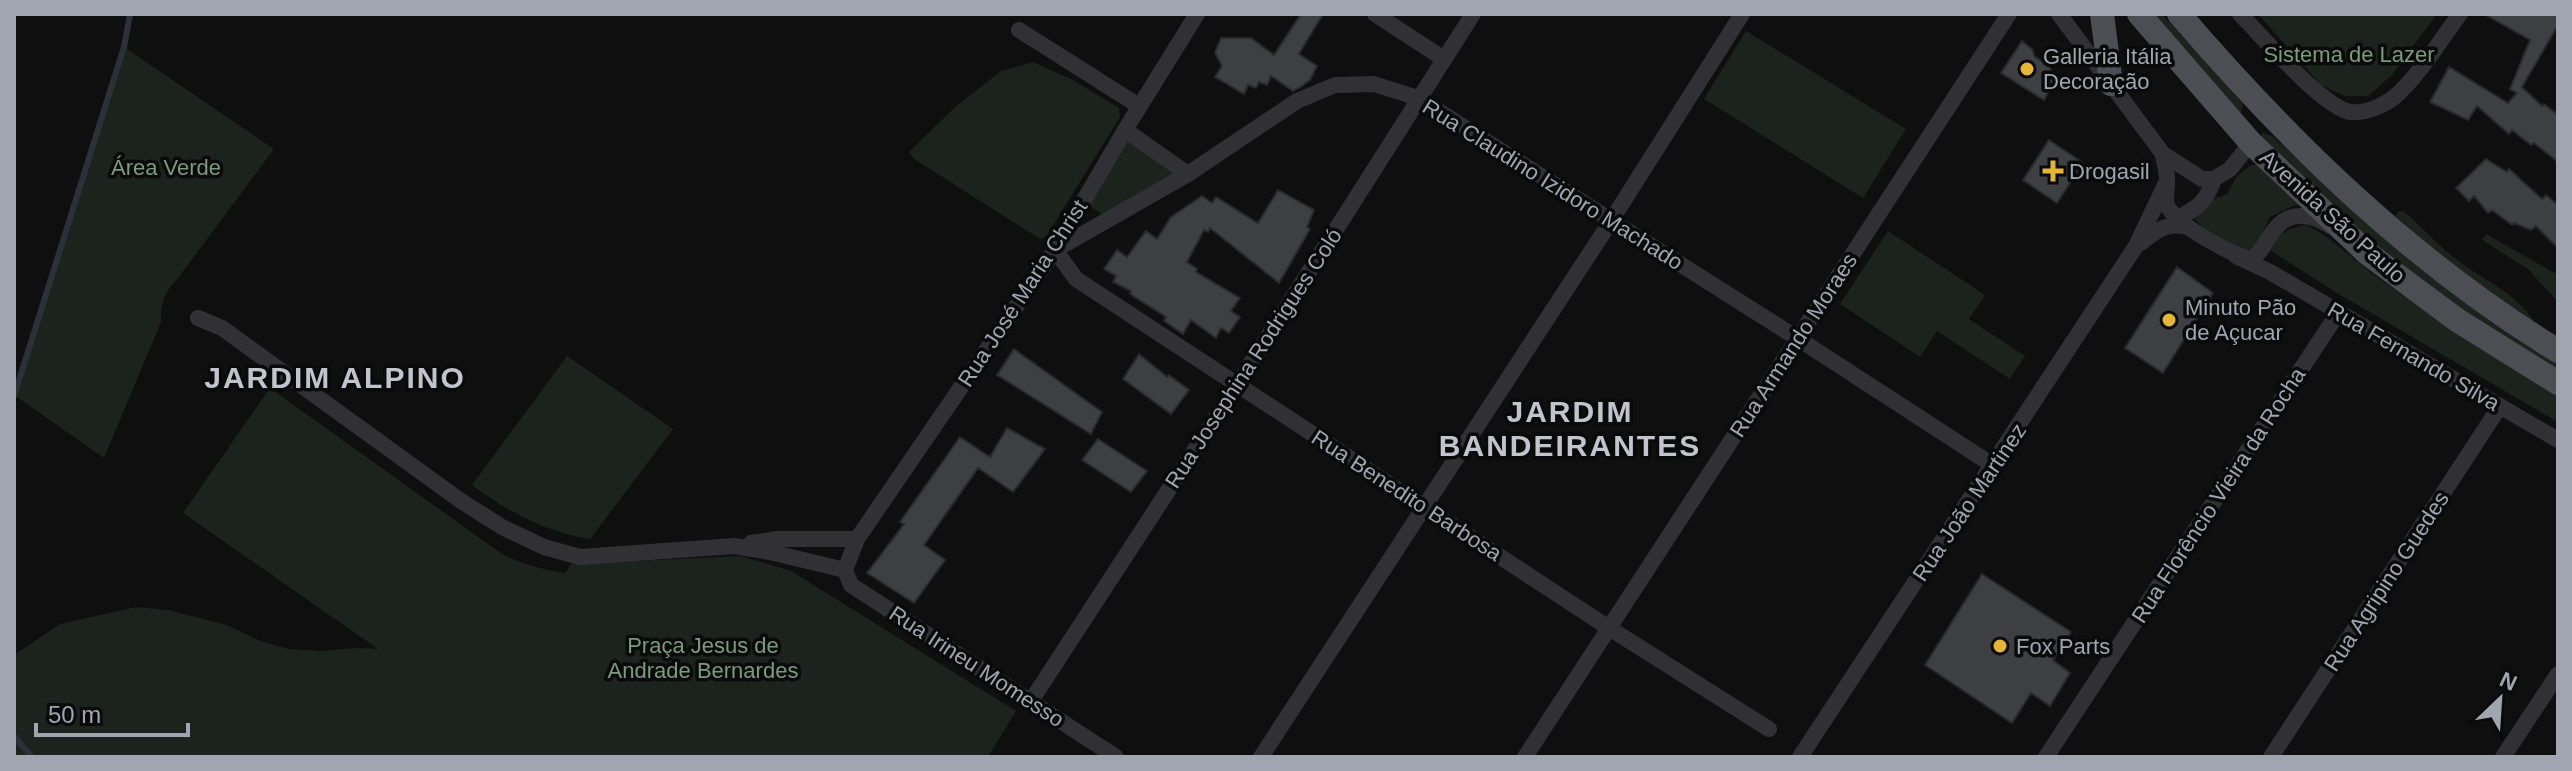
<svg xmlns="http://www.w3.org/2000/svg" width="2572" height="771" viewBox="0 0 2572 771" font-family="Helvetica,sans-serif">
	<rect width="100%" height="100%" fill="#0f0f10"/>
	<path fill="#1c231d" d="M2147 14H2162L2243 104 2242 111 2236 115Z
		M2258 14H2437L2391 76 2368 96H2345L2321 85Z
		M1746 31 1906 129 1863 198 1704 99Z
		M124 47 274 149 178 278C164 293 161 302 161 322L104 458 14 395Z
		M1033 62 1073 80 1119 108 1120 117 1046 237 1040 239 914 159 909 152 955 107 1001 71Z
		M2263 133 2272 136 2385 239 2507 330 2558 363V377L2402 270 2258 139Z
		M1123 136 1179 174 1106 217 1087 204Z
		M2251 165H2260L2304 204 2293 206 2270 217 2255 249C2234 254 2205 231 2192 216L2209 201 2227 194 2237 176Z
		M2399 211H2404C2423 228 2439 247 2460 262 2485 281 2518 294 2534 322L2479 289 2395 216Z
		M2306 225C2334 238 2356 263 2381 280 2439 321 2498 359 2558 396V422L2337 293 2271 251C2278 233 2288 228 2306 225Z
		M1888 231 1985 295 1969 319 2025 356 2010 379 1937 331 1920 357 1840 304Z
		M2486 234 2558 275V302L2528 269 2482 240Z
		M567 356 673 429 590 539C544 531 510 513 472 485Z
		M270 388 502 554C523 564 542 570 565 573L571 564 741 556 791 571 1016 711 988 757H14V655L60 624 136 607 168 610 227 625 260 641 289 649 321 651 356 648 378 649 183 513Z"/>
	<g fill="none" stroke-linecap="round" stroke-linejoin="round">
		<path stroke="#2a3138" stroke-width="6" d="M14 396 124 47 130 14
			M14 736 32 757"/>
	</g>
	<path fill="#3e3f43" stroke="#2a292c" stroke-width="2" d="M1301 14H1323L1299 54 1317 66 1310 80 1299 88 1293 91 1271 76 1267 85 1259 82 1256 88 1248 85 1244 94 1215 77 1222 66 1215 53 1221 38H1251L1274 55Z
		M2484 14H2558V25L2522 87 2542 106 2544 104 2558 115V162L2534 143 2531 145 2512 130 2509 134 2477 106 2468 120 2430 102 2449 67 2508 103 2517 93 2510 89 2530 40Z
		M2022 41 2033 50 2034 56 2049 66 2055 78 2044 100 2001 73Z
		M2049 140 2083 163 2057 203 2023 180Z
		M2486 159 2507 172 2509 169 2542 199 2546 195 2558 205V248L2536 226 2531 230 2514 223 2512 225 2492 210 2488 213 2474 196 2469 201 2456 188Z
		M1278 190 1314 210 1307 227 1310 229 1279 283 1210 228 1208 232 1204 230 1187 262 1197 269 1196 272 1240 298 1231 311 1240 317 1229 333 1221 328 1216 338 1191 320 1183 334 1164 321 1166 317 1130 294 1131 291 1113 282 1116 276 1104 269 1117 250 1127 257 1146 231 1157 239 1171 217 1202 196 1212 203 1216 197 1258 223Z
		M2177 267 2213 293 2163 373 2125 348Z
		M1014 349 1102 412 1091 434 997 375Z
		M1139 354 1167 377 1169 375 1189 390 1171 414 1123 379Z
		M1007 428 1045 449 1013 492 978 468 924 545 945 560 914 603 867 573 904 524 900 522 960 437 990 457Z
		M1098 439 1147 471 1131 492 1082 460Z
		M1982 574 2071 632 2053 660 2070 673 2050 706 2031 693 2012 723 1925 665Z"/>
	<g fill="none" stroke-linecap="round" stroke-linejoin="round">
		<path stroke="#313135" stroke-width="16" d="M1375 14 1444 59
			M2059 14 2163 154 2202 179H2214L2230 169 2251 143
			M2240 14C2262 36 2322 107 2350 112 2367 114 2388 104 2400 92 2422 71 2441 39 2460 14
			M1019 30 1139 106
			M1125 130 1188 174
			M2163 154C2164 163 2167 171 2167 180 2168 188 2164 197 2167 205 2176 225 2231 255 2252 259 2265 249 2266 239 2276 228 2290 210 2313 215 2330 226
			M2179 217C2199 208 2207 200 2214 179
			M2141 243C2156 230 2169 221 2190 228
			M2236 256 2270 272 2558 440
			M198 318 222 328 461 501 502 527 544 547 580 557 734 546 770 552 845 570
			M751 543 777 539H857
			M845 570 857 539 1055 250 1125 130 1197 14
			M845 570 851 585 1116 757
			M1031 701 1237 385 1473 14
			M1769 729 1609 628 1076 279 1055 250 1188 174 1297 101 1335 85 1374 84 1418 98 1797 338 1994 466
			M1261 757 1611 221 1742 14
			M1525 757 2009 14
			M1800 757 2136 246 2167 181
			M2046 757 2338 313
			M2271 757 2500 406
			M2503 757 2558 674"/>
		<path stroke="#4d4e54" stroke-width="24" d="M2102 14 2111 84
			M2139 14 2251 143 2367 253 2457 320 2558 383
			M2179 14C2291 144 2411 261 2558 351"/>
	</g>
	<g fill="#e4b634" stroke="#0a0a0b" stroke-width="3">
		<circle cx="2027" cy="69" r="8"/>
		<path d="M2049 159h8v8h8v8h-8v8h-8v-8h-8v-8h8z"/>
		<circle cx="2169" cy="320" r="8"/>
		<circle cx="2000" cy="646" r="8"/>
	</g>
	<g text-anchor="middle" stroke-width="7" stroke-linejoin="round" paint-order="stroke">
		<g font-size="22" fill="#799b7e" stroke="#0a0a0b">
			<text x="2349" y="62">Sistema de Lazer</text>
			<text x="166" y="175">Área Verde</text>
			<text x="703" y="653">Praça Jesus de<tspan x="703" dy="25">Andrade Bernardes</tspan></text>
		</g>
		<g font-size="22" fill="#a1a5b0" stroke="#0a0a0b" text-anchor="start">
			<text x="2043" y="64">Galleria Itália<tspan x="2043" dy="25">Decoração</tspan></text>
			<text x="2069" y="179">Drogasil</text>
			<text x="2185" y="315">Minuto Pão<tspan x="2185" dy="25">de Açucar</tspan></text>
			<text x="2016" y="654">Fox Parts</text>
		</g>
		<g font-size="22" fill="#a1a5b0" stroke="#0a0a0b">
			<text transform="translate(1553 184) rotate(32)" y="8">Rua Claudino Izidoro Machado</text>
			<text transform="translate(2333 216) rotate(42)" y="8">Avenida São Paulo</text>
			<text transform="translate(1022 293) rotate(-57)" y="8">Rua José Maria Christ</text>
			<text transform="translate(1793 345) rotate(-57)" y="8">Rua Armando Moraes</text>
			<text transform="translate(2414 356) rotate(30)" y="8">Rua Fernando Silva</text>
			<text transform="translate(1253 358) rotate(-57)" y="8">Rua Josephina Rodrigues Coló</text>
			<text transform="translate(1407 495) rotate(33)" y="8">Rua Benedito Barbosa</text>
			<text transform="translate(2218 495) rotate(-57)" y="8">Rua Florêncio Vieira da Rocha</text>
			<text transform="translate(1969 502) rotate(-56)" y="8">Rua João Martinez</text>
			<text transform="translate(2386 581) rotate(-57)" y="8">Rua Agripino Guedes</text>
			<text transform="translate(977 666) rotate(33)" y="8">Rua Irineu Momesso</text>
		</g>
		<g font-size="30" font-weight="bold" letter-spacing="2" fill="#c2c4cd" stroke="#0a0a0b">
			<text x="335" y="388">JARDIM ALPINO</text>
			<text x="1570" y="422">JARDIM<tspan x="1570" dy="34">BANDEIRANTES</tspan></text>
		</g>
	</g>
	<rect width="2572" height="771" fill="none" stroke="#a1a5b0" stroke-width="32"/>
	<g transform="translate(2500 699) rotate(25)" stroke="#0a0a0b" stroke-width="6" paint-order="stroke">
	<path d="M0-6L14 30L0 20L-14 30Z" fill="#a1a5b0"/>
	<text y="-12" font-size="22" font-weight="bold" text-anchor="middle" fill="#a1a5b0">N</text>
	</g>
	<path d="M36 723v12h152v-12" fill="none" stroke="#a1a5b0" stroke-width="4"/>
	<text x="48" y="723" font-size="24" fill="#a1a5b0" stroke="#0a0a0b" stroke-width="6" paint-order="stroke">50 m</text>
</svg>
